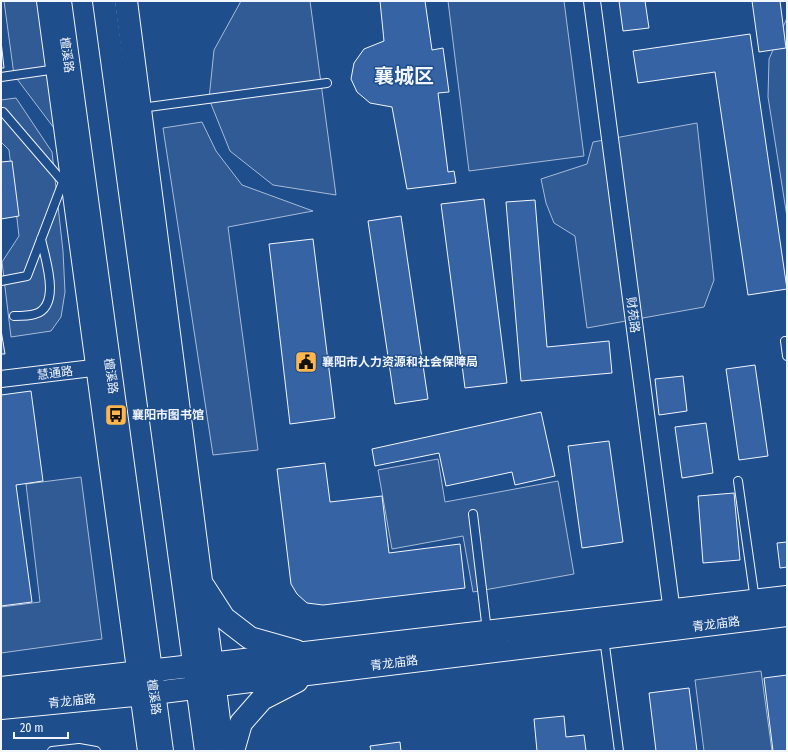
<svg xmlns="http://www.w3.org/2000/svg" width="788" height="752" viewBox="0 0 788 752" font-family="'Fira Sans Condensed','Noto Sans SC',sans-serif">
	<rect width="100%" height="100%" fill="#1f4e8c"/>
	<path fill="#305b95" stroke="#a8bbd7" d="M4 1H48L69 148 14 75Z
		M241 1H310L336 195 273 185 230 151 209 99 214 50Z
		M448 1H564L584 156 469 171Z
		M787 18V217L768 97 769 59Z
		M16 98 52 152 63 251 65 292 61 317 51 331 11 337 2 262 19 236 9 150 1 142V100Z
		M202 122 216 151 242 185 313 211 228 227 258 450 213 455 163 128Z
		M697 123 714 280 704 307 587 328 575 236 554 223 546 203 541 179 587 164 593 142Z
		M438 459 445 502 558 481 574 574 473 592 463 536 392 549 378 470Z
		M81 477 102 639 1 653V607L40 602 26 484Z
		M761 671 772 751H704L695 680Z"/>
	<path fill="#3563a3" stroke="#f2f6ff" d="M380 1H425L432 50 443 48 449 92 438 93 448 172 454 171 456 183 407 189 392 107 370 103 357 92 351 79 354 63 364 49 384 41Z
		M619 1H645L649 28 623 31Z
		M752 1H780L786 48 759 52Z
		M750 34 787 289 748 295 715 72 638 83 633 51Z
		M1 41 4 68H1Z
		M12 161 19 216 1 219V162Z
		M484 199 507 383 465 388 441 204Z
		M535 200 547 347 609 341 612 373 521 381 506 202Z
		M401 216 428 399 395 404 368 221Z
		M313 239 335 418 290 424 269 244Z
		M1 330 5 354H1Z
		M755 365 768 456 739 460 726 369Z
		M683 376 687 411 659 415 655 379Z
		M31 391 43 481 16 485 32 602 1 606V395Z
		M541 412 555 476 515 485 512 472 446 486 439 453 375 466 372 449Z
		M706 423 713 473 682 478 675 427Z
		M609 441 623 542 582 548 568 446Z
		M325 463 330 502 382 496 389 553 460 544 465 588 323 605 307 603 297 594 291 584 277 469Z
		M734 493 740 560 703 563 698 496Z
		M787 542V567L780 568 777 543Z
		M787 675V751H773L764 678Z
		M689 688 697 751H656L649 693Z
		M564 716 566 737 584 735 586 751H537L534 719Z
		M400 742 401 751H371L370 746Z"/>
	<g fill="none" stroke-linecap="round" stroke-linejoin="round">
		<g stroke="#f2f6ff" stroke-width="10">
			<path id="lane" d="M1 77 57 69
				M141 108 327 83
				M1 112H3L63 182
				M1 281 27 276 63 182 71 180
				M14 316C20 316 29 316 35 314 62 306 45 258 41 239
				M787 341H785L787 356
				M738 481 755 600
				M473 514 487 631
				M604 638 619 751
				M52 751 79 748 96 751"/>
		</g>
		<g stroke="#f2f6ff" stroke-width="18">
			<path id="street" d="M592 1 673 620
				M1 379 109 366"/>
		</g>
		<g stroke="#f2f6ff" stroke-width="24">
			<path id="secondary" d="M48 1 149 751
				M126 1 223 751
				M204 587 224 618 250 638 296 651
				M1 688 787 597
				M1 708 154 693 787 615
				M233 751 241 723 262 699 297 681"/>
		</g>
		<g stroke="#f2f6ff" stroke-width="24">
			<path id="primary" d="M60 1 162 751
				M104 1 206 751"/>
		</g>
		<use href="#lane" stroke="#1f4e8c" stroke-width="8"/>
		<use href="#street" stroke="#1f4e8c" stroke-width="16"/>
		<use href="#secondary" stroke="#1f4e8c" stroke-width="22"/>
		<use href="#primary" stroke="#1f4e8c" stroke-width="22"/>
	</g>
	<defs>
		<g id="civic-square" transform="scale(1.15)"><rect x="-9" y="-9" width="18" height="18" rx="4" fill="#ffb74d" stroke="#1f4e8c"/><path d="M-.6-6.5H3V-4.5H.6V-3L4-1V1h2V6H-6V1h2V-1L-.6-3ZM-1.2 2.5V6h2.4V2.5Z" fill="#111"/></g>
		<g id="bus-square" transform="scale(1.15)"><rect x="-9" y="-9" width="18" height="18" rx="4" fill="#ffb74d" stroke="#1f4e8c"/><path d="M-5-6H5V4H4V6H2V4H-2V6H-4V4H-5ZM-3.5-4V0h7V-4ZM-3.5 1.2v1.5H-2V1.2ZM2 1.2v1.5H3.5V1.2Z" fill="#111"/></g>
	</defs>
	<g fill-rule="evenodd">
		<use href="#civic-square" x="306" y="362"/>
		<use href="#bus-square" x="116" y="415"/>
	</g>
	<g text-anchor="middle" stroke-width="3" stroke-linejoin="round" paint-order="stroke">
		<g font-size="12" fill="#f2f6ff" stroke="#1f4e8c">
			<text transform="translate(67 55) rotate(82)" y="4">檀溪路</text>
			<text transform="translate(633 315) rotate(83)" y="4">财苑路</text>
			<text transform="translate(55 373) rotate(-7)" y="4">慧通路</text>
			<text transform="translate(111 376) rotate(82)" y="4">檀溪路</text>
			<text transform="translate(716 624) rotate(-7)" y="4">青龙庙路</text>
			<text transform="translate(394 663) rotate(-7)" y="4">青龙庙路</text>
			<text transform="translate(154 697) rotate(82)" y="4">檀溪路</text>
			<text transform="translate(72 701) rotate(-6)" y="4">青龙庙路</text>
		</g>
		<g font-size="12" font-weight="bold" fill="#f2f6ff" stroke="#1f4e8c" text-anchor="start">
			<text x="322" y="366">襄阳市人力资源和社会保障局</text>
			<text x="132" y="419">襄阳市图书馆</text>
		</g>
		<g font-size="20" font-weight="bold" fill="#f2f6ff" stroke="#1f4e8c">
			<text x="404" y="83">襄城区</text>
		</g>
	</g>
	<rect width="788" height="752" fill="none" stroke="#f2f6ff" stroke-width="4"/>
	<path d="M14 732v6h54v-6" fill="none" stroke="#f2f6ff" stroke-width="2"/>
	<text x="20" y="732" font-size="12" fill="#f2f6ff" stroke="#1f4e8c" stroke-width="3" paint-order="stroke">20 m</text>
</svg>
